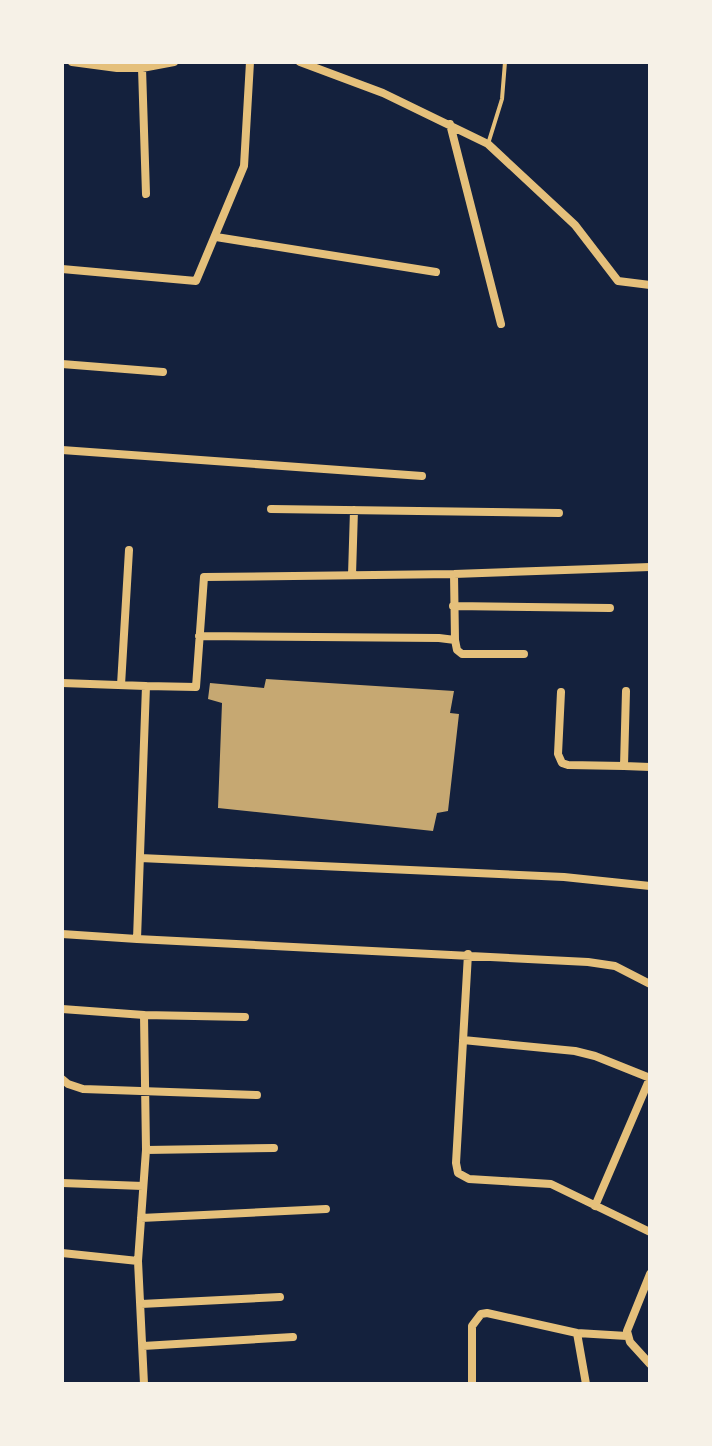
<svg xmlns="http://www.w3.org/2000/svg" width="712" height="1446" viewBox="0 0 712 1446" font-family="'PT Sans',sans-serif">
	<rect width="100%" height="100%" fill="#14213d"/>
	<path fill="#c6a872" d="M266 679 454 691 450 713 459 714 448 811 437 813 433 831 218 808 222 703 208 699 210 683 264 688Z"/>
	<g fill="none" stroke-linecap="round" stroke-linejoin="round">
		<path stroke="#e5c07b" stroke-width="4" d="M488 144 502 99 505 62"/>
		<path stroke="#e5c07b" stroke-width="8" d="M72 62 117 68H142L174 62
			M145 62 142 68 146 194
			M300 62 383 93 488 144 575 225 618 281 650 285
			M450 124 501 324
			M216 237 436 272
			M62 269 196 281 244 166 250 62
			M62 364 163 372
			M62 450 422 476
			M271 509 559 513
			M352 575 354 510
			M453 606 610 608
			M199 636 439 638 455 640 454 574
			M455 640 457 650 462 654H524
			M62 683 146 686 137 939 588 962 615 966 650 984
			M121 685 129 550
			M146 686 196 687 204 577 454 574 650 567
			M626 691 624 766 650 767
			M561 692 558 754 562 763 568 765 624 766
			M140 858 564 877 650 886
			M62 934 137 939
			M468 954 456 1163 458 1173 469 1179 551 1184 650 1232
			M62 1009 144 1015 146 1150 138 1261 144 1384
			M144 1015 245 1017
			M463 1040 575 1051 595 1056 650 1078
			M62 1079 68 1084 83 1089 257 1095
			M146 1150 274 1148
			M62 1183 143 1186
			M595 1206 650 1078
			M141 1218 326 1209
			M62 1253 138 1261
			M650 1274 627 1331 630 1342 650 1364
			M141 1304 280 1297
			M577 1333 586 1384
			M143 1346 293 1337
			M472 1384V1326L481 1314 487 1313 577 1333 627 1336"/>
	</g>
	<rect width="712" height="1446" fill="none" stroke="#f6f1e7" stroke-width="128"/>
</svg>
